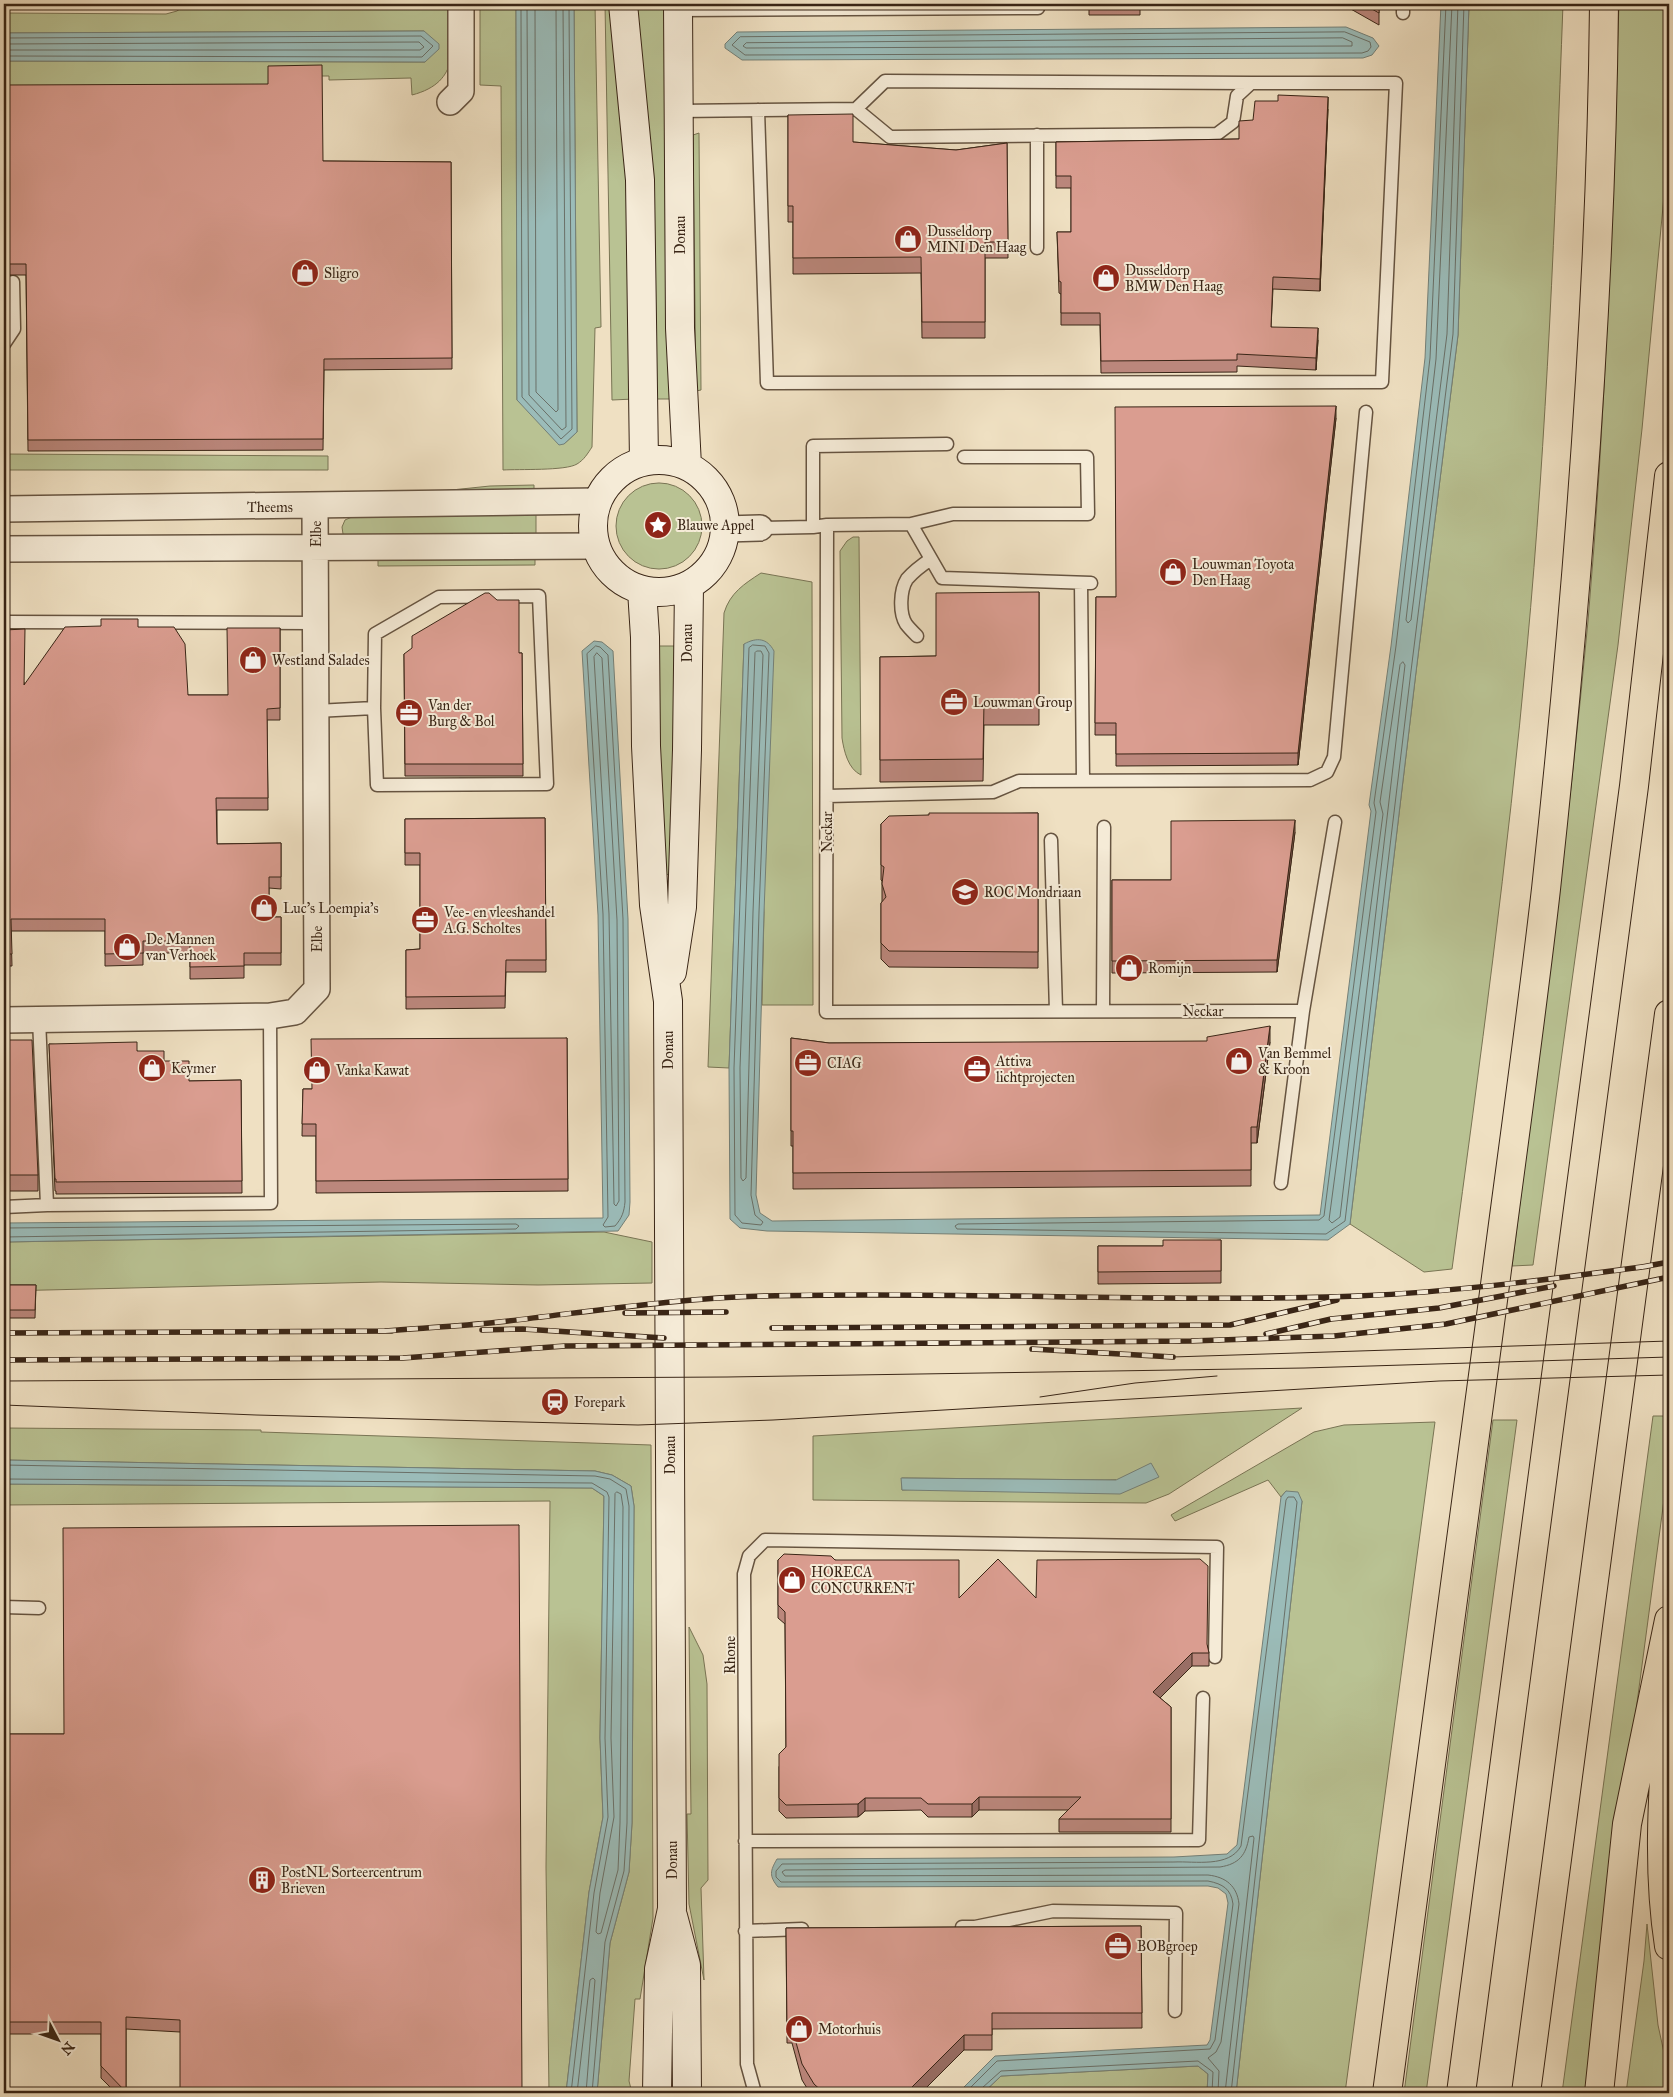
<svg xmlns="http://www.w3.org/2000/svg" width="1673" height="2097" viewBox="0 0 1673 2097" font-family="'IM FELL Great Primer',serif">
	<rect width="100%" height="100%" fill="#efe0c2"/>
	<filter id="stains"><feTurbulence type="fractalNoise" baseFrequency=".004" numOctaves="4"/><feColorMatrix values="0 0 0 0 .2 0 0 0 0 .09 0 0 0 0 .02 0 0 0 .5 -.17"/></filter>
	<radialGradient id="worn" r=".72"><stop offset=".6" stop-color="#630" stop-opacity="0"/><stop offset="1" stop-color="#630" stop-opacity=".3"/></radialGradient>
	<path fill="#b9c293" stroke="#797454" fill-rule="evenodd" d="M186 4H451C452 45 462 82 412 95L411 78 329 80V76H269L268 93 4 95V61L425 62 424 31 4 33V13L166 14 177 11Z
		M480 4H516L517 400 564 444 577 432 574 4H595L601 327 595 328 592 447C588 453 584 460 577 464 566 471 518 469 503 470L501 86 480 85Z
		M605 4H614L632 191 634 399 612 400Z
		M637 4H665L675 399H650L641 66Z
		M1469 4H1563C1555 219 1547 433 1527 648 1508 856 1480 1062 1452 1269L1424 1272 1350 1224 1416 672 1458 335Z
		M1619 4H1669V143L1642 429 1618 645 1533 1265 1512 1266C1539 1051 1568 837 1588 621 1606 416 1612 210 1619 4Z
		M699 133 701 390 696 391 693 135Z
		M4 454 328 456V470H4Z
		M616 526a43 43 0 1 1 86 0a43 43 0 1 1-86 0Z
		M534 485V494L442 491 490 486Z
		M536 513V540L352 539 343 534 342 527 345 520 354 516Z
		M853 537H859L861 775C848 769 844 751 842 738L840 551 847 541Z
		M535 556V565L378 566V558Z
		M761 573 812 582 813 1005H762L764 912 744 644 729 1068 708 1067 724 613C730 593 744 584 761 573Z
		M653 646H680L673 874 663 875Z
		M604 1232 652 1242V1283L538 1285 381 1282 4 1291V1242Z
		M1302 1408 1169 1494 1146 1503 813 1500V1436ZM902 1478 1116 1480 902 1490Z
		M1653 1416H1669V1462L1592 2042 1585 2093H1562Z
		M1493 1420H1517L1426 2093H1404Z
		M1435 1422 1345 2093H1236L1302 1501 1286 1491 1281 1497 1268 1480 1175 1521 1171 1515 1314 1432 1344 1425Z
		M4 1428 261 1430V1432L651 1445 653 1918 640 1999H635L629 2081 632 2093H597L610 1943 629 1872 632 1823 634 1506 631 1486 612 1475 595 1471 4 1460Z
		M4 1484 592 1488 604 1496 600 1738 603 1817 589 1892 566 2093H549L546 1867 550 1501 4 1505Z
		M689 1627 703 1655 707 1684 708 1880 701 1888 704 1980 689 1904 687 1814H691Z
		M1647 1924 1658 2025 1669 2076V2093H1626L1644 1961Z
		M1198 2066 1208 2074 1207 2093H983L1001 2076Z"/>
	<path fill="#9bbcb9" stroke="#748078" d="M516 4H574L577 432 564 444 559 445 517 400Z
		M1441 4H1469L1458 335 1416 672 1350 1224 1328 1240 767 1231 740 1228 730 1219 729 1068 744 644C757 637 767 638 774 651L764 912 756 1195 760 1213 772 1221 1320 1215 1371 811 1369 805 1391 646 1425 358Z
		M1346 27 1373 38 1379 46 1372 55 1363 58 742 60 725 48V44L737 32Z
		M424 31 439 44V49L425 62 4 61V33Z
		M594 641 602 642 613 651 628 919 630 1202 629 1215 618 1231 4 1242V1223L603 1218 598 915 582 651Z
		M4 1460 595 1471 612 1475 631 1486 634 1506 632 1823 629 1872 610 1943 597 2093H566L589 1892 603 1817 600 1738 604 1496 592 1488 4 1484Z
		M1151 1463 1159 1477 1120 1494 902 1490 901 1478 1116 1480Z
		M1286 1491 1298 1492 1302 1501 1236 2093H1207L1208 2074 1198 2066 1001 2076 983 2093H958L995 2056 1207 2045 1210 2040 1228 1903 1226 1894 1218 1888 1208 1886 778 1887C769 1876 770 1871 777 1859L1174 1857 1227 1854 1237 1845 1281 1497Z"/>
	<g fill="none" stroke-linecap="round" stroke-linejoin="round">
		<path stroke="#6a7068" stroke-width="1" d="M521 4 522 397 561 439 572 429 569 4
			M527 4 529 395 562 430 566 427 563 4
			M535 4 536 392 556 412 558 410 556 4
			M1446 4 1430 358 1396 646 1374 803 1376 812 1324 1216 1319 1220 958 1224 955 1226 957 1229 1326 1234 1345 1221 1411 671 1453 334 1464 4
			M1452 4 1436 359 1406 620 1408 623 1411 620 1447 334 1458 4
			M1345 32 1370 42 1371 47 1368 51 1362 53 745 55 732 45 740 37Z
			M4 38 421 36 433 46 422 57 4 56
			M1343 38 1352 42V46L746 48 743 46 746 43Z
			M4 44 419 42 424 47 420 50H4
			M753 645 765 646 769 653 759 912 751 1195 755 1215 763 1222 761 1225 742 1223 735 1215 734 1068 749 648Z
			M596 646 600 647 608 655 623 919 625 1202C624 1212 622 1218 615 1226L605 1227 603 1225 608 1217 603 914 587 654Z
			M757 651H761L763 655 753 912 746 1178 743 1181 741 1178 740 1068 755 653Z
			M597 653 602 658 617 920 619 1201 616 1206 614 1204 609 914 594 657Z
			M1403 662 1405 665 1340 1217 1332 1223 1329 1220 1383 814 1380 802 1400 665Z
			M4 1228 516 1224 519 1226 516 1229 4 1237
			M4 1465 595 1476 610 1479 626 1489 629 1506 627 1823 624 1871 605 1942 592 2093
			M4 1479 592 1483 607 1492 609 1497 605 1738 608 1817 594 1893 571 2093
			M617 1492 621 1494 623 1507 620 1823 618 1870 601 1933 598 1934 596 1932 600 1893 614 1817 611 1738 615 1494Z
			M577 2093 590 1980 593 1978 595 1980 586 2093
			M965 2093 997 2061 1210 2049 1215 2040 1233 1904C1231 1889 1223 1884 1208 1881L781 1882 776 1877V1871L782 1864 1174 1862C1195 1861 1229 1868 1241 1846L1286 1500 1288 1497H1294L1297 1502 1231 2093
			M980 2093 982 2088 1001 2071 1198 2061 1213 2072 1212 2093
			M1218 2093 1219 2071 1208 2058 1216 2052 1221 2042 1239 1904C1237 1886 1226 1877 1208 1875L785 1876 782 1872 785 1870 1220 1867C1239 1864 1246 1855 1249 1837L1253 1836 1254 1838 1225 2093"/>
		<g stroke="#665441" stroke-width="15">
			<path id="service" d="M679 10 1038 8V4
				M1403 13V4
				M856 109 885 81 1251 83
				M679 111 856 109 890 137 1217 134 1233 122 1237 96 1251 83H1396L1382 382 767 383 758 110
				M1037 135V248
				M4 344 14 329 13 282
				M911 524 953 514H1088L1087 457H964
				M827 525 911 524 942 578 1091 583
				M813 527V446L947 444
				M760 528 813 527 827 525 826 1012 1303 1011
				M1081 583 1083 780
				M4 622 316 623
				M917 636C913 632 909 628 906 624 899 613 900 590 907 579 914 571 922 565 931 559
				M316 711 374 708 377 785 547 784 539 596 439 597 375 634 374 708
				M827 796 993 792 1019 781 1310 780 1327 772 1334 757 1366 412
				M1051 840 1056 1011
				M1103 1011 1104 827
				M39 1019 47 1205 271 1203 270 1016
				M1281 1183 1303 1011 1335 822
				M4 1207 47 1205
				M4 1607 39 1608
				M745 1841 1199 1840 1203 1698
				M962 1927H975L1053 1911 1176 1913 1175 2011
				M745 1931 802 1929
				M755 2093 747 2064 744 1574 749 1556 765 1540 1217 1547 1215 1657"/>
		</g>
		<g stroke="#665441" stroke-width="28">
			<path id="minor" d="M450 102 461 91V4
				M4 509 597 501
				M725 529 760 528
				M4 549 595 546
				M4 1020 270 1016 295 1012 317 989 315 506"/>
		</g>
		<g stroke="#392516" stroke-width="30">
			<path id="secondary" d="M623 4 640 180 644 461
				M678 4 680 328 687 466
				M593 526a66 66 0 1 1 132 0a66 66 0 1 1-132 0Z
				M642 590 645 637 646 746 654 905 668 1001 672 1909 659 1969 657 2093
				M672 972 682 907 687 750 689 585
				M673 1916 686 1965 687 2093"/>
		</g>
		<g stroke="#392516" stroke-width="30">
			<path id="motorway" d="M1669 1696C1664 1779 1656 1863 1669 1946
				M1387 2093C1423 1832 1457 1570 1492 1308 1510 1168 1530 1029 1546 889 1578 595 1601 300 1604 4
				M1461 2093 1634 786 1669 476
				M1526 2093 1669 1014
				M1599 2093 1627 1824 1669 1620"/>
		</g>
		<use href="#service" stroke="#f5ebd7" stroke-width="12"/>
		<use href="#minor" stroke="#f5ebd7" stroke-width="25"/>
		<use href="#secondary" stroke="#f5ebd7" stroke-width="28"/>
		<use href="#motorway" stroke="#efe0c2" stroke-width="28"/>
		<path stroke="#392516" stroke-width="1" d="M1173 1357 1669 1341
			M4 1381 727 1377 1304 1368 1669 1357
			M1040 1397 1135 1383 1217 1376
			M4 1405 256 1415 638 1425 773 1420 1439 1381 1669 1375"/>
		<g stroke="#392516" stroke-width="5.5">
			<path id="rail" d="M1642 1267 1669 1262
				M625 1313 726 1312
				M772 1328 1230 1325 1337 1300
				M482 1330 523 1329 664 1338
				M385 1331C423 1328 461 1326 499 1322 588 1312 676 1298 765 1296 963 1291 1160 1303 1358 1296 1455 1292 1552 1279 1649 1266
				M4 1333 392 1331
				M1266 1334 1331 1319 1439 1308 1554 1286
				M1032 1349 1173 1357
				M4 1360 403 1358 565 1346 1191 1341 1334 1336 1446 1324 1669 1277"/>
		</g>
		<use href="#rail" stroke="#f5ebd7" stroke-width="4" stroke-dasharray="11" stroke-linecap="butt"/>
	</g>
	<path fill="#bb877c" stroke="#392516" d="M1089 4H1140V15H1089Z
		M1342 4H1379V25Z
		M4 85 323 161 451 162 452 369 324 370 323 450 28 451 26 275H4Z
		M1328 109 1320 291 1273 289 1271 327 1318 340 1316 370 1237 366V372L1101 373 1100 325H1061V294L1059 293 1057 232H1071V188H1056V142L1239 139 1253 120Z
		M788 115 853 142 956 150 1007 143 1008 258H985V338H922L921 273 793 274V222H788Z
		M1336 418 1298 765 1116 766V735H1095L1096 597H1116Z
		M1039 592V725H984L983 781 880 782V657L936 656Z
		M138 627 188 695H228L280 628V720H267L268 810H217V844L281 843V889L269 888V917H281V965H244V978L190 979V953H143V965L105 966V931H11L12 966H4V630L25 685Z
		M522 653 523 776H405L404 654Z
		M1038 813V968L889 967 881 959V903L882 902V881L881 880V824L929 815Z
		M545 818 546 972H506L505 1008 406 1009V950L420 949V865H405V819Z
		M1295 832 1277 972 1112 973V880H1171Z
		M567 1038 568 1191 316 1193V1136H302L303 1089H312Z
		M791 1038 829 1043 1270 1042 1257 1143H1251V1186L793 1189V1146H791Z
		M4 1040 38 1175V1191H4Z
		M49 1044 137 1051 164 1061 189 1081 241 1080 242 1193 56 1194V1191H55Z
		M1221 1240V1283L1098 1284V1246H1163Z
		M4 1285H36L35 1318H4Z
		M519 1525 180 2032 126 2029V2093H116L101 2078V2034H4V1734H64Z
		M778 1560H835L959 1598H1036L1207 1645 1209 1653V1666H1192L1160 1698 1171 1707V1832H1059V1819L1068 1810H979L972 1817H928L921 1810 865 1811 858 1817 786 1818 779 1811V1767L786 1747 785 1624 778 1618Z
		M1141 1926 1142 2028 992 2029V2050H964L921 2093H810L802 2080 792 2043H787L786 1928Z"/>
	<path fill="#996e65" stroke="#392516" d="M1328 97V109L1320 291V279Z
		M1318 328V340L1316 370V358Z
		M1336 406V418L1298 765V753Z
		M1295 820V832L1277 972V960Z
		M1270 1026V1042L1257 1143V1127Z
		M1192 1653V1666L1153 1705V1692Z
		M979 1797V1810L972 1817V1804Z
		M865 1798V1811L858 1817V1804Z
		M964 2035V2050L921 2093H906Z"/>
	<path fill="#da9d90" stroke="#392516" d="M1363 4H1379V13Z
		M322 65 323 161 451 162 452 358 324 359 323 439 28 440 26 264H4V85L268 84V66Z
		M1278 95 1328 97 1320 279 1273 277 1271 327 1318 328 1316 358 1237 354V360L1101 361 1100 313H1061V282L1059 281 1057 232H1071V176H1056V142L1239 139V121L1253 120 1255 101H1278Z
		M853 114V142L956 150 1007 143 1008 242H985V322H922L921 257 793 258V206H788V115Z
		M1336 406 1298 753 1116 754V723H1095L1096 597H1116L1115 407Z
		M1039 592V702H984L983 759 880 760V657L936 656V593Z
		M485 593H489L497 600H519V653H522L523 764H405L404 654 412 648V636Z
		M101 619H138V627H174L185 644 188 695H228L227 628H280V708L267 709 268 798H216L217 844 281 843V877H269V917H281V953H244V966L190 967V941H143V953L105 954V919H11L12 954H4V630L25 629 24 685 65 627 101 626Z
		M929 813H1038V952L889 951 881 943V903L886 897 882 884 884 867 881 865V824L889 816 929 815Z
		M545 818 546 960H506L505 996 406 997V950L420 949V853H405V819Z
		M1295 820 1277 960 1112 961V880H1171V821Z
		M1270 1026 1257 1127H1251V1170L793 1173V1131H791V1038L829 1043 1207 1041V1037Z
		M567 1038 568 1179 316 1181V1124H302L303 1089H312L311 1039Z
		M4 1040H32L38 1175H4Z
		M137 1042V1051H164V1061H189V1081L241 1080 242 1181 56 1182V1179H55L49 1044Z
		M1163 1240H1221V1271L1098 1272V1246H1163Z
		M4 1285H36L35 1310H4Z
		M519 1525 522 2093H180V2020L126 2017V2092L101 2066V2022H4V1734H64L63 1528Z
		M784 1554 831 1556 835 1560H959V1598L998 1559 1036 1598 1037 1560 1200 1559 1208 1566 1207 1644 1209 1653H1192L1153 1692 1171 1707V1819H1059L1081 1797H979L972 1804H928L921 1798H865L858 1804 786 1805 779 1798V1754L786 1747 785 1612 778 1605V1560Z
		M1141 1926 1142 2013H992V2035H964L906 2093H824L814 2084 802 2064 792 2028H787L786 1928Z"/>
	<defs>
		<g id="shop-disc" transform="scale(1.4375)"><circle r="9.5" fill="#8f2418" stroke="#f5ebd7"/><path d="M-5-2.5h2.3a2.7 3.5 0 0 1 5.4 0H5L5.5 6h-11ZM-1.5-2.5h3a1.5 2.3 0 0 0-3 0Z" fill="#fff"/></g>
		<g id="sight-disc" transform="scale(1.4375)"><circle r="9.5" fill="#8f2418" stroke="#f5ebd7"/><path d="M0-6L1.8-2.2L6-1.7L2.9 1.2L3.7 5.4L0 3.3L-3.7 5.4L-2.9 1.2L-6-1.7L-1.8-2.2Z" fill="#fff"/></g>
		<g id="office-disc" transform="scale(1.4375)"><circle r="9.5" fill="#8f2418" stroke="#f5ebd7"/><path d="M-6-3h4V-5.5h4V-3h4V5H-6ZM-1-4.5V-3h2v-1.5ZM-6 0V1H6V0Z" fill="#fff"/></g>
		<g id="university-disc" transform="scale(1.4375)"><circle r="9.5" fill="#8f2418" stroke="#f5ebd7"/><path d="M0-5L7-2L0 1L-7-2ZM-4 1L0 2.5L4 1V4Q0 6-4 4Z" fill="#fff"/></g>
		<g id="station-disc" transform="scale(1.4375)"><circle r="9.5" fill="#8f2418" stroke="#f5ebd7"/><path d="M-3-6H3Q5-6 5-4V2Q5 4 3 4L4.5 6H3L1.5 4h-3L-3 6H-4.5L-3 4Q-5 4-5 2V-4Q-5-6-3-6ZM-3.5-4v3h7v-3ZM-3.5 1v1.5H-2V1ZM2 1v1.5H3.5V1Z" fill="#fff"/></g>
		<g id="building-disc" transform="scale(1.4375)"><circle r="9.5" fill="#8f2418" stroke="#f5ebd7"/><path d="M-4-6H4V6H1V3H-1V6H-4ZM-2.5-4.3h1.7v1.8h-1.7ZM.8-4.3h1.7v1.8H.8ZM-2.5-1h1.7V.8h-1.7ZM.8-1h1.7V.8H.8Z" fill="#fff"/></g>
	</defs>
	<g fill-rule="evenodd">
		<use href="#shop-disc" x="908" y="239"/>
		<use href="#shop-disc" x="305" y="273"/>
		<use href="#shop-disc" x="1106" y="278"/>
		<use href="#sight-disc" x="658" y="525"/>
		<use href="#shop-disc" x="1173" y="572"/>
		<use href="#shop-disc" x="253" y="660"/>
		<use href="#office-disc" x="954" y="702"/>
		<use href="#office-disc" x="409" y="713"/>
		<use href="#university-disc" x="965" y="892"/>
		<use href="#shop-disc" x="264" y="908"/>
		<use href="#office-disc" x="425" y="920"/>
		<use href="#shop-disc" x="127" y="947"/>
		<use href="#shop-disc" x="1129" y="968"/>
		<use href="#shop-disc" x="1239" y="1061"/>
		<use href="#office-disc" x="808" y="1063"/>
		<use href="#shop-disc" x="152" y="1068"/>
		<use href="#office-disc" x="977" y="1069"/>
		<use href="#shop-disc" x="317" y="1070"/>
		<use href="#station-disc" x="555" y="1402"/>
		<use href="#shop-disc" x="792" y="1580"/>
		<use href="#building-disc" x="262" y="1880"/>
		<use href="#office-disc" x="1118" y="1946"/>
		<use href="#shop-disc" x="799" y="2029"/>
	</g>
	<g text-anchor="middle" stroke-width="4" stroke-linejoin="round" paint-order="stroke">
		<g font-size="14" fill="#392516" stroke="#f5ebd7" text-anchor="start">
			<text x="927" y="236">Dusseldorp<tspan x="927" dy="16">MINI Den Haag</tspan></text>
			<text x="1125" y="275">Dusseldorp<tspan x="1125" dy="16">BMW Den Haag</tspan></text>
			<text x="324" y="278">Sligro</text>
			<text x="677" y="530">Blauwe Appel</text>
			<text x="1192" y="569">Louwman Toyota<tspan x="1192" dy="16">Den Haag</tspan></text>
			<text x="272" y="665">Westland Salades</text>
			<text x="973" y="707">Louwman Group</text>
			<text x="428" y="710">Van der<tspan x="428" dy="16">Burg &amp; Bol</tspan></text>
			<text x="984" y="897">ROC Mondriaan</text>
			<text x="283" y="913">Luc's Loempia's</text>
			<text x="444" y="917">Vee- en vleeshandel<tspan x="444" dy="16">A.G. Scholtes</tspan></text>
			<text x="146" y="944">De Mannen<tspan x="146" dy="16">van Verhoek</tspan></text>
			<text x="1148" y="973">Romijn</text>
			<text x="1258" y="1058">Van Bemmel<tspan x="1258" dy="16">&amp; Kroon</tspan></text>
			<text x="996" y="1066">Attiva<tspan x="996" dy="16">lichtprojecten</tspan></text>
			<text x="827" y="1068">CIAG</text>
			<text x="171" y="1073">Keymer</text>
			<text x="336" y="1075">Vanka Kawat</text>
			<text x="574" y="1407">Forepark</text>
			<text x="811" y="1577">HORECA<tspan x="811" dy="16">CONCURRENT</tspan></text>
			<text x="281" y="1877">PostNL Sorteercentrum<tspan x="281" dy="16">Brieven</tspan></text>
			<text x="1137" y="1951">BOBgroep</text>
			<text x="818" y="2034">Motorhuis</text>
		</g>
		<g font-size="14" fill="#392516" stroke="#f5ebd7">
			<text transform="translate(680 235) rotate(-90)" y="5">Donau</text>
			<text x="270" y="512">Theems</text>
			<text transform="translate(316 534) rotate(-90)" y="5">Elbe</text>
			<text transform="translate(687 643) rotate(-90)" y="5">Donau</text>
			<text transform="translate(827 832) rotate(-90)" y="5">Neckar</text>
			<text transform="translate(317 939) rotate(-90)" y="5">Elbe</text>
			<text x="1203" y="1016">Neckar</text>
			<text transform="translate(668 1050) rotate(-90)" y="5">Donau</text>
			<text transform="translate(670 1455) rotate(-90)" y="5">Donau</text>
			<text transform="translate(730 1655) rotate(-90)" y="5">Rhone</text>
			<text transform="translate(672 1860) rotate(-90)" y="5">Donau</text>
		</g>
	</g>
	<rect width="1673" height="2097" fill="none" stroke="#efe0c2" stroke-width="20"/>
	<rect x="5" y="5" width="1663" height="2087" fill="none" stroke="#392516" stroke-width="2.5"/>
	<rect x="10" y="10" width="1653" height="2077" fill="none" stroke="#392516"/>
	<g transform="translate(58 2040) rotate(131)" stroke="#f5ebd7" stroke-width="4" paint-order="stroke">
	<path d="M0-4L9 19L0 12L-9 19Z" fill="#392516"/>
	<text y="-8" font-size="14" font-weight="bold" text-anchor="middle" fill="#392516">N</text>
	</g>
	<rect width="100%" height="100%" filter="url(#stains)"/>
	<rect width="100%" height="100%" fill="url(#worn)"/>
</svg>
